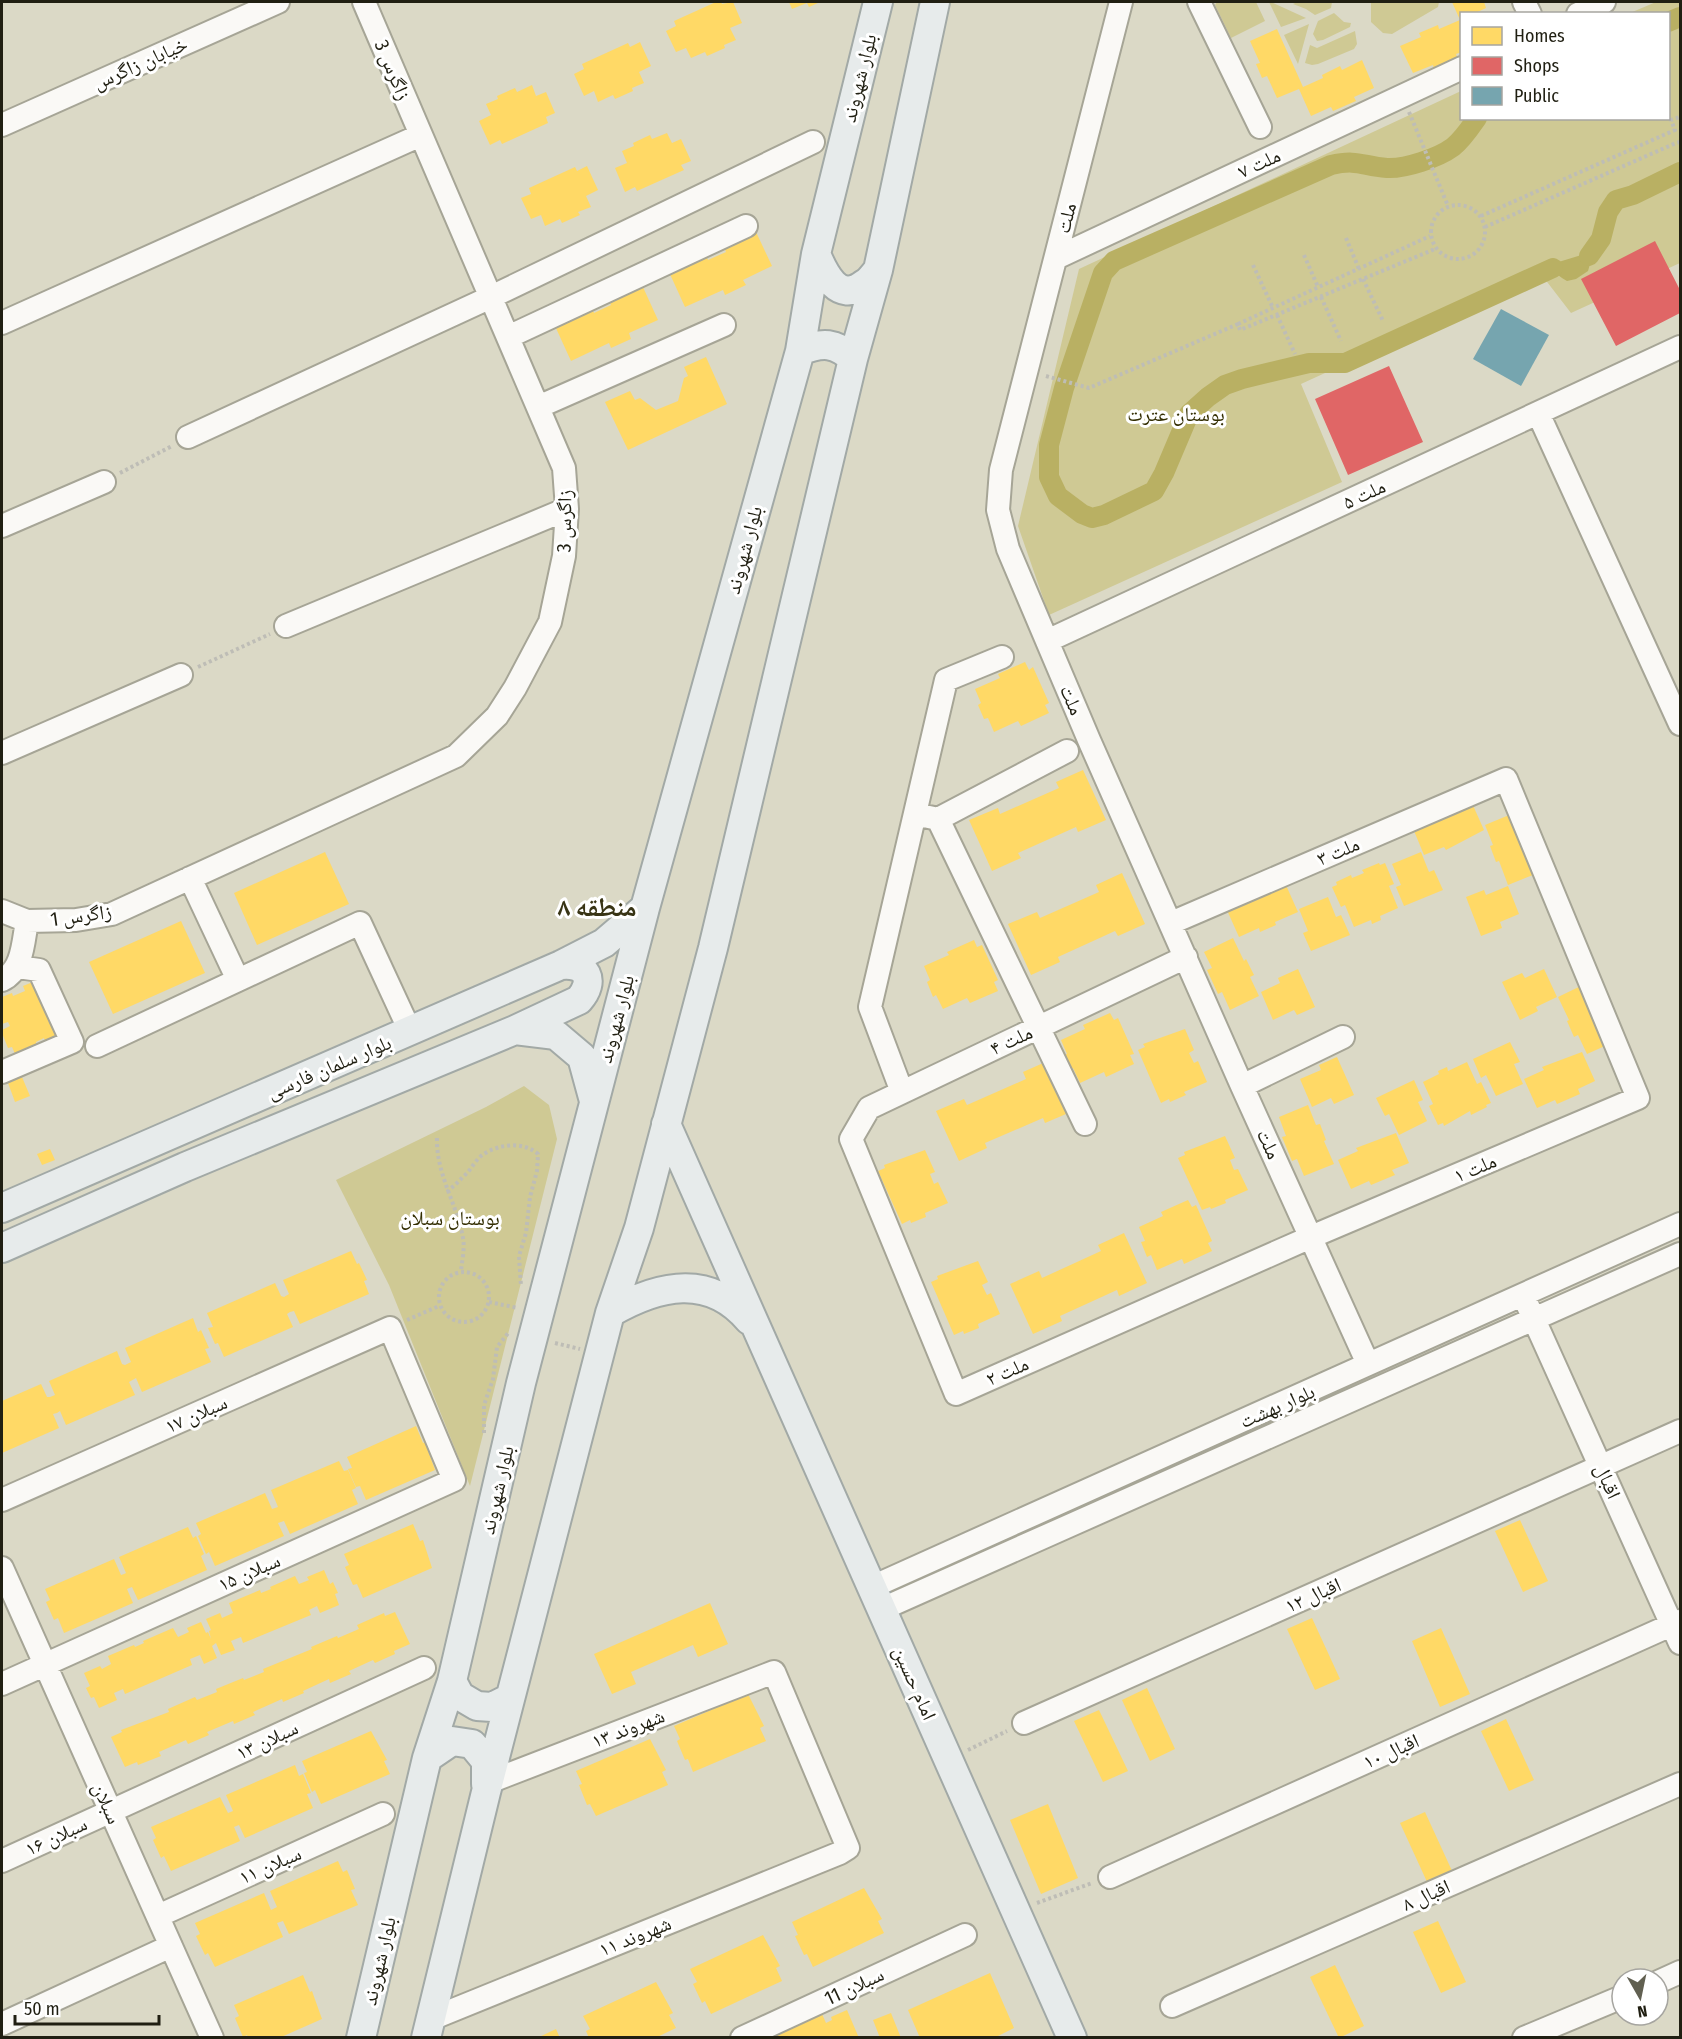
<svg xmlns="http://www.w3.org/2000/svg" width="1682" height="2039" viewBox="0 0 1682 2039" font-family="'Fira Sans Condensed','Noto Naskh Arabic',sans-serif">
	<rect width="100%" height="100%" fill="#dbd9c6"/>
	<path fill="#cfc994" d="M1217 2H1256L1265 21 1231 38 1215 5Z
		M1269 2H1271L1306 18 1281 27Z
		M1297 2H1332L1331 8 1315 15 1306 9 1293 4Z
		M1371 2H1439L1438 7 1392 34 1383 33 1371 22Z
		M1656 2H1680V263L1571 313 1541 274 1301 384 1342 482 1049 615 1018 526 1079 269 1461 91 1462 118H1668V14L1630 13Z
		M1334 13 1344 22 1351 23 1350 27 1323 40 1317 41 1313 34 1318 21Z
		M1309 24 1298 64 1284 35Z
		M1355 31 1357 44 1354 49 1318 64 1312 65 1305 63 1310 45 1317 48Z
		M524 1086 549 1105 557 1139 470 1486 389 1285 336 1180 486 1107Z"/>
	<path fill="#b9b063" d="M1588 253 1590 264 1588 271 1576 279 1567 281C1560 277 1554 273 1552 264Z"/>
	<path fill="#ffd966" d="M716 2H721L722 4 733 2 742 23 730 28 736 40 724 45 725 48 707 56 705 52 691 58 686 48 676 52 666 31 676 26 674 21Z
		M789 2H820L809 7 807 3 792 9Z
		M1452 2H1484L1486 8 1473 14H1462V52L1456 54 1458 59 1434 69 1433 65 1413 73 1400 46 1421 37 1419 33 1438 25 1439 29 1460 20Z
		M1277 29 1303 87 1323 78 1322 75 1340 66 1342 70 1362 60 1374 88 1354 97 1356 101 1333 111 1331 107 1311 116 1299 89 1277 98 1267 76 1262 78 1256 64 1260 63 1250 41Z
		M640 42 651 66 639 72 644 83 632 88 633 91 615 99 613 95 598 102 594 91 584 96 574 74 584 69 582 64 628 43 630 47Z
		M532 85 536 96 546 92 555 113 546 117 548 123 502 144 500 140 490 145 479 121 491 115 486 104 498 99 497 96 515 88 517 92Z
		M667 133 672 143 681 139 691 161 681 165 684 170 637 191 635 187 625 192 615 168 627 163 622 151 634 146 633 143 650 135 652 139Z
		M587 166 598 190 586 196 591 207 578 212 580 215 562 223 560 219 545 226 541 215 531 219 521 198 531 194 529 188 575 167 577 171Z
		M756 232 772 266 743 280 746 285 725 295 723 290 685 307 669 272 706 255 708 260 726 252 724 247Z
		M642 285 658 320 629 333 631 339 611 348 609 343 571 361 555 326 592 309 594 313 611 305 609 301Z
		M706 357 727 404 628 450 605 402 630 391 635 400 640 398 656 410 678 401 684 378 688 376 684 367Z
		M1025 662 1029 670 1033 667 1049 703 1045 705 1049 713 1021 726 1018 721 994 732 988 718 984 719 978 705 981 703 975 689 1000 678 998 674Z
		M1083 770 1106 820 1078 832 1076 827 1018 853 1021 858 992 871 969 820 998 808 1000 814 1059 788 1056 782Z
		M1471 801 1484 830 1446 850 1444 847 1424 855 1412 826Z
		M1514 813 1538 873 1508 885 1499 861 1496 862 1490 846 1493 845 1485 825Z
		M325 852 349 904 257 945 234 893Z
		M1421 852 1429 872 1434 870 1443 890 1404 906 1396 887 1401 885 1392 864Z
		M1379 863 1380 865 1385 863 1394 884 1389 886 1398 908 1380 916 1381 920 1372 924 1371 920 1354 927 1345 905 1341 907 1332 887 1337 885 1336 882 1351 875 1352 878 1364 873 1362 870Z
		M1122 873 1145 924 1118 936 1115 931 1058 957 1060 962 1031 975 1008 924 1037 912 1040 918 1099 892 1096 885Z
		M1285 883 1298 912 1275 922 1276 925 1260 932 1259 928 1239 937 1226 908Z
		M1508 886 1519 914 1500 922 1502 928 1481 936 1466 897 1484 890 1486 895Z
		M1328 897 1336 917 1341 915 1350 935 1311 951 1303 933 1308 931 1299 909Z
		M181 921 205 973 113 1014 89 962Z
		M1233 938 1244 961 1246 959 1254 975 1250 977 1259 996 1230 1010 1222 992 1218 994 1207 970 1212 968 1204 952Z
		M974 940 977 947 982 945 998 980 994 982 998 991 970 1003 967 998 943 1009 936 995 933 997 927 982 930 980 924 966 949 955 947 952Z
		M1298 969 1315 1007 1297 1015 1294 1010 1273 1020 1261 992 1280 983 1278 978Z
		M1544 969 1557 997 1536 1007 1538 1011 1520 1020 1502 982 1522 973 1525 978Z
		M45 977 71 1033 46 1043 44 1038 36 1042 37 1047 16 1056 12 1047 8 1048 2 1033V1030L10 1026 8 1022 2 1024V997L12 993 13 996 25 991 23 986Z
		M1587 983 1616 1041 1587 1054 1578 1035 1574 1037 1567 1021 1569 1020 1558 997Z
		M1110 1013 1114 1020 1118 1018 1134 1054 1130 1055 1134 1064 1106 1077 1104 1072 1080 1083 1073 1068 1070 1070 1063 1055 1067 1054 1061 1040 1085 1029 1083 1025Z
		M1185 1029 1194 1050 1189 1053 1194 1063 1198 1061 1207 1082 1184 1092 1186 1095 1170 1102 1169 1099 1161 1103 1138 1050 1145 1047 1143 1044Z
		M1510 1042 1520 1062 1514 1064 1523 1084 1496 1096 1486 1075 1481 1078 1473 1059Z
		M1582 1052 1595 1081 1578 1089 1580 1094 1557 1104 1555 1100 1537 1108 1524 1079 1544 1070 1542 1067Z
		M1337 1057 1354 1095 1334 1104 1331 1098 1312 1107 1300 1079 1321 1070 1319 1065Z
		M1050 1060 1073 1111 1045 1123 1043 1118 985 1143 987 1148 959 1161 936 1111 964 1099 967 1105 1026 1079 1023 1072Z
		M1467 1062 1477 1084 1481 1082 1491 1103 1486 1105 1487 1107 1471 1115 1470 1111 1444 1126 1443 1123 1438 1125 1429 1106 1433 1104 1423 1082 1439 1074 1438 1071 1447 1067 1448 1071Z
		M22 1077 30 1096 15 1102 8 1083Z
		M1414 1080 1423 1100 1418 1102 1427 1121 1399 1135 1389 1114 1385 1116 1376 1098Z
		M1308 1105 1316 1125 1320 1124 1326 1140 1324 1141 1334 1164 1304 1176 1297 1159 1292 1161 1282 1137 1286 1136 1279 1117Z
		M1396 1133 1409 1163 1392 1170 1395 1175 1371 1185 1369 1181 1351 1189 1338 1160 1358 1151 1356 1148Z
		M1225 1136 1235 1158 1230 1160 1234 1170 1238 1169 1248 1190 1225 1200 1226 1203 1211 1209 1210 1207 1202 1210 1178 1158 1185 1155 1184 1152Z
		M50 1149 55 1160 42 1165 37 1154Z
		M925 1150 935 1172 930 1174 934 1184 938 1182 948 1203 925 1213 926 1217 911 1223 910 1220 902 1224 878 1171 885 1168 884 1165Z
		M1188 1200 1192 1207 1196 1205 1212 1241 1208 1243 1212 1251 1184 1264 1182 1259 1157 1270 1151 1255 1147 1257 1141 1242 1145 1241 1139 1227 1163 1216 1161 1212Z
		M1124 1233 1147 1283 1119 1296 1117 1290 1060 1316 1062 1321 1033 1334 1010 1284 1039 1271 1042 1278 1101 1251 1098 1245Z
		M351 1251 357 1264 359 1263 367 1280 364 1281 369 1294 300 1324 294 1311 290 1312 287 1314 293 1327 224 1357 218 1343 215 1344 208 1328 213 1327 207 1313 275 1283 281 1296 284 1297 289 1294 283 1280Z
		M978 1261 988 1282 982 1285 987 1295 991 1293 1000 1314 978 1324 979 1328 964 1334 963 1331 954 1335 931 1282 938 1279 937 1276Z
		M193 1318 198 1332 201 1330 209 1348 205 1349 211 1362 142 1392 136 1378 129 1382 135 1395 66 1425 60 1411 57 1413 53 1414 59 1428 2 1453V1401L41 1384 47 1397H50L55 1395 49 1381 117 1351 122 1364 125 1365 131 1362 125 1348Z
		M416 1426 423 1443 425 1442 435 1470 366 1500 360 1486 356 1487 348 1469 352 1468 347 1457Z
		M339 1461 344 1471 348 1470 356 1488 352 1490 358 1504 290 1534 284 1521 278 1523 284 1536 215 1566 209 1552 206 1554 198 1536 201 1534 196 1523 265 1493 272 1509 278 1507 271 1490Z
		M1520 1520 1548 1581 1523 1592 1495 1531Z
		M413 1524 420 1541 423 1540 432 1568 363 1598 357 1584 353 1585 345 1567 349 1565 344 1554Z
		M188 1527 193 1538 196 1536 204 1554 201 1556 207 1570 138 1600 132 1587 127 1589 133 1603 64 1633 58 1618 54 1620 46 1602 50 1600 45 1589 114 1559 121 1575 124 1574 126 1573 119 1557Z
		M324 1570 330 1584 333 1582 338 1593 335 1594 339 1605 320 1613 317 1606 309 1610 311 1615 243 1643 241 1637 231 1641 235 1650 221 1655 216 1643 212 1646 217 1658 204 1664 200 1655 190 1659 192 1665 125 1694 123 1689 114 1693 117 1700 99 1708 94 1697 91 1698 86 1688 90 1686 84 1673 100 1666 102 1669 111 1664 108 1656 134 1645 135 1647 144 1643 143 1641 173 1628 178 1637 189 1632 187 1628 201 1622 206 1633 208 1632 211 1639 209 1631 211 1630 206 1619 220 1613 222 1618 233 1613 229 1603 260 1590 261 1593 271 1589 270 1587 295 1576 299 1584 309 1580 307 1577Z
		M710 1603 728 1644 698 1657 693 1645 631 1672 636 1684 612 1694 594 1654Z
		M395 1612 410 1644 394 1651 395 1654 375 1663 373 1660 349 1671 351 1674 330 1683 329 1679 303 1691 304 1693 283 1702 282 1699 253 1712 255 1715 234 1724 233 1721 207 1732 209 1735 188 1744 186 1740 159 1752 161 1756 138 1765 137 1762 125 1767 111 1737 122 1732 121 1730 169 1712 168 1709 195 1697 197 1700 217 1692 216 1689 243 1678 244 1680 264 1672 263 1669 312 1649 311 1647 337 1636 338 1638 359 1629 357 1625 384 1613 385 1616Z
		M1312 1618 1340 1679 1315 1690 1287 1629Z
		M1441 1628 1470 1694 1440 1707 1412 1641Z
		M1147 1688 1175 1749 1150 1761 1122 1700Z
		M748 1694 764 1726 760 1728 766 1741 693 1772 688 1759 685 1760 677 1741 680 1739 674 1726Z
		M1099 1710 1128 1771 1103 1782 1074 1721Z
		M1506 1719 1534 1780 1509 1791 1481 1731Z
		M371 1731 387 1760 384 1761 390 1774 321 1804 315 1790 312 1792 304 1773 307 1772 302 1761Z
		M650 1739 666 1770 662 1772 668 1785 596 1816 590 1804 587 1805 579 1785 582 1784 576 1771Z
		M295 1765 299 1776 303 1774 311 1793 307 1794 313 1808 245 1838 239 1825 234 1827 240 1841 171 1871 164 1856 161 1858 153 1840 156 1838 151 1827 220 1797 228 1813 233 1811 226 1795Z
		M1048 1804 1078 1878 1041 1894 1010 1820Z
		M1425 1812 1453 1873 1428 1884 1400 1823Z
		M338 1861 343 1872 347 1870 355 1889 351 1890 358 1905 289 1934 283 1921 277 1923 283 1937 215 1967 208 1953 205 1955 196 1936 200 1934 195 1923 264 1893 271 1910 277 1907 270 1891Z
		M864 1888 882 1919 878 1921 884 1933 813 1967 807 1954 804 1955 795 1936 798 1935 792 1922Z
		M1438 1921 1466 1982 1441 1993 1413 1932Z
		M763 1935 780 1966 776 1968 782 1981 711 2014 705 2001 702 2003 693 1984 697 1982 690 1969Z
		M1335 1965 1364 2026 1339 2038 1310 1977Z
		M990 1973 1014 2028 994 2038H920L908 2010Z
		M303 1975 310 1992 312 1991 322 2019 279 2038H248L247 2035 243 2037 235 2018 239 2016 234 2005Z
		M656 1982 673 2013 669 2015 676 2028 655 2038H589L586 2031 590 2029 583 2016Z
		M847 2010 859 2038H770L822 2014 826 2023 832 2020 831 2017Z
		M891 2013 901 2038H880L873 2020Z
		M556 2029 560 2038H537Z"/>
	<path fill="#e06666" d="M1655 241 1680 290V313L1616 346 1581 279Z
		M1389 366 1423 442 1348 475 1315 399Z"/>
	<path fill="#76a5af" d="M1501 309 1549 335 1521 386 1473 359Z"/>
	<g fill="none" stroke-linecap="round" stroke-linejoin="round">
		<path stroke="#b9b063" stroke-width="20" d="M1668 22 1680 17
			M1477 118C1470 128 1463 139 1453 147 1438 158 1405 169 1387 168 1362 166 1358 159 1331 165L1114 261 1103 273 1064 388 1049 445V477L1058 496 1082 514 1092 518 1104 515 1154 491 1164 473 1189 414 1208 397 1225 385 1242 379 1309 363H1345L1553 268
			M1589 256 1601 239 1608 212 1616 200 1633 195 1680 172"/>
		<g stroke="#a6a596" stroke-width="26">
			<path id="minor" d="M1121 2 1001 470 998 510 1008 549 1089 740 1242 1086 1368 1364
				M1199 2 1260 127
				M1524 2 1530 14
				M1578 14 1604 2
				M2 125 278 2
				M1056 258 1462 68
				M2 323 421 135
				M508 337 746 226
				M538 407 724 325
				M1538 413 1680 724
				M188 437 491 297 813 142
				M2 526 104 482
				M286 626 567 509
				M1047 641 1680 347
				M2 753 181 675
				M915 814 938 819 1085 1124
				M938 819 1067 751
				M190 878 238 980
				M2 911 27 921 76 920 112 914 456 756 497 716 515 688 550 622 564 556 567 509 564 468 364 2
				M1171 923 1506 779 1638 1098 1311 1237 956 1394 851 1139 869 1108 1186 957
				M2 980C23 970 23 942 27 921
				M97 1046 360 923 410 1031
				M2 1072 72 1042 39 970 18 967
				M1242 1086 1343 1037
				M902 1092 870 1007 946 680 1002 657
				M1528 1306 1680 1643
				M2 1500 390 1328 454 1480 2 1684
				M2 1568 212 2038
				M872 1587 1680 1224
				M882 1609 1680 1254
				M1024 1723 1680 1431
				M2 1861 424 1668
				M1110 1877 1680 1621
				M158 1916 383 1814
				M1658 1982 1680 1972
				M1172 2006 1680 1784
				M431 2019 840 1853 848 1848 774 1672 489 1782
				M2 2024 171 1946
				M742 2038 965 1935
				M1524 2038 1622 1997"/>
		</g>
		<g stroke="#a2a9a6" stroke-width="32">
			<path id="major" d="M816 254C824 273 838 304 864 284 870 281 874 274 878 270
				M800 351C822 342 836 342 853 359
				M515 1030 579 1000C596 981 587 962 561 965
				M666 1124 1072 2038
				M2 1208 561 965 604 943 645 908
				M2 1248 185 1167 515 1030 556 1035 582 1057 594 1101
				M610 1313C658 1285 709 1273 749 1320
				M452 1681 460 1696 477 1706 492 1707 510 1698
				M427 1758 452 1741 472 1744 486 1761V1784
				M361 2038 427 1758 452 1681 521 1383 645 908 800 351 816 254 878 2
				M426 2038 486 1792 610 1313 639 1228 713 948 853 359 878 270 935 2"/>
		</g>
		<path stroke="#bebdb6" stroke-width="4" stroke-dasharray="3 3" stroke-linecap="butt" d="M1409 112 1448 206
			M1431 232a27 27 0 1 1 54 0a27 27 0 1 1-54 0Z
			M1481 216 1675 130 1671 120 1680 117
			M1485 227 1676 143 1680 142V143
			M1346 238 1359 269
			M1304 255 1318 287
			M1253 265 1273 308
			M1363 279 1383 321
			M1321 297 1341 341
			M1277 315 1295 354
			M1238 324 1430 236
			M1046 376 1089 388 1238 324 1240 330 1435 249
			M120 473 172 446
			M198 667 270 634
			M437 1138C436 1174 457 1204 463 1238 465 1248 462 1261 461 1271
			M447 1192C454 1186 461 1179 468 1172 473 1166 477 1158 484 1154 499 1144 523 1141 538 1154L537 1171 530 1197 526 1233 519 1256 521 1286
			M439 1297a25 25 0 1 1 50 0a25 25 0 1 1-50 0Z
			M489 1302 518 1308
			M407 1320 439 1306
			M555 1343 580 1349
			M484 1433V1405L493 1379 497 1347 509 1332
			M968 1750 1007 1731
			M1037 1903 1092 1883"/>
		<use href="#minor" stroke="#faf9f6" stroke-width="22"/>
		<use href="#major" stroke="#e7ebeb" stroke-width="28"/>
	</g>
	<g text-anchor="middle" stroke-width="6" stroke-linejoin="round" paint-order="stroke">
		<g font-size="20" fill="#201f12" stroke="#fff">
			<text transform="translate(140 63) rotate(-24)" y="7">خیابان زاگرس</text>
			<text transform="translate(393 70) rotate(67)" y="7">زاگرس 3</text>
			<text transform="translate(859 78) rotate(-76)" y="7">بلوار شهروند</text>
			<text transform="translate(1259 163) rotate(-25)" y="7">ملت ۷</text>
			<text transform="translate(1066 218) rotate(-76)" y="7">ملت</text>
			<text transform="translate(1364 494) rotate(-25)" y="7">ملت ۵</text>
			<text transform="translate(564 521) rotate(-89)" y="7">زاگرس 3</text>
			<text transform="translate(744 550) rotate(-75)" y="7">بلوار شهروند</text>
			<text transform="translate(1072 700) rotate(67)" y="7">ملت</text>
			<text transform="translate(1338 851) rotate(-23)" y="7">ملت ۳</text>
			<text transform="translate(81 915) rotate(-8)" y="7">زاگرس 1</text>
			<text transform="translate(616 1019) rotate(-75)" y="7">بلوار شهروند</text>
			<text transform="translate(1011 1040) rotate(-25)" y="7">ملت ۴</text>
			<text transform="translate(329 1067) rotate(-23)" y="7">بلوار سلمان فارسی</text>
			<text transform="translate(1269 1144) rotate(65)" y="7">ملت</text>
			<text transform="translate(1475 1168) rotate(-23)" y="7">ملت ۱</text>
			<text transform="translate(1007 1371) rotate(-24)" y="7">ملت ۲</text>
			<text transform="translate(1277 1406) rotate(-24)" y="7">بلوار بهشت</text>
			<text transform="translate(196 1414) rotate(-24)" y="7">سبلان ۱۷</text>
			<text transform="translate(1608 1481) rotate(66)" y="7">اقبال</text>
			<text transform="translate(497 1490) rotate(-77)" y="7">بلوار شهروند</text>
			<text transform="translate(249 1572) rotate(-24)" y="7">سبلان ۱۵</text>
			<text transform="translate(1313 1595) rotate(-24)" y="7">اقبال ۱۲</text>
			<text transform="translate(915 1683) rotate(66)" y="7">امام حسین</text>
			<text transform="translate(628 1728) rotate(-21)" y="7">شهروند ۱۳</text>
			<text transform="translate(267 1740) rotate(-25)" y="7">سبلان ۱۳</text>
			<text transform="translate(1391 1751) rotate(-24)" y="7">اقبال ۱۰</text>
			<text transform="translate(107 1803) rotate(66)" y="7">سبلان</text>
			<text transform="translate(56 1836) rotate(-25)" y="7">سبلان ۱۶</text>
			<text transform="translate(270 1865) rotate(-24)" y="7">سبلان ۱۱</text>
			<text transform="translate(1426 1895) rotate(-24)" y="7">اقبال ۸</text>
			<text transform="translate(635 1936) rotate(-22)" y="7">شهروند ۱۱</text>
			<text transform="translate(379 1961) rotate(-77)" y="7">بلوار شهروند</text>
			<text transform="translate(854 1986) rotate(-25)" y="7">سبلان 11</text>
		</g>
		<g font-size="20" fill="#322d01" stroke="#fff">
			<text x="1176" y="421">بوستان عترت</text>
			<text x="450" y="1225">بوستان سبلان</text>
		</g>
		<g font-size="26" font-weight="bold" fill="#383415" stroke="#fff">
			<text x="597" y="916">منطقه ۸</text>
		</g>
	</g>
	<rect width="1682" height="2039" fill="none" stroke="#201f12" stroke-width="6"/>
	<rect x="1460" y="12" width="210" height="108" fill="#ffffff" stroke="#a6a5a0" stroke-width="1.5"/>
	<rect x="1472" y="27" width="30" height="18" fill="#ffd966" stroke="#a6a5a0" stroke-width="1.5"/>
	<text x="1514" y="42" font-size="18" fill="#201f12">Homes</text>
	<rect x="1472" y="57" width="30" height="18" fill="#e06666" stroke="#a6a5a0" stroke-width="1.5"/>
	<text x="1514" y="72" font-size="18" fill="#201f12">Shops</text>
	<rect x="1472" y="87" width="30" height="18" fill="#76a5af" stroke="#a6a5a0" stroke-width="1.5"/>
	<text x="1514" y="102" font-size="18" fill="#201f12">Public</text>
	<g transform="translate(1640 1997) rotate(171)"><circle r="28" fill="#ffffff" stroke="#a6a5a0" stroke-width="1.5"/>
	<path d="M0-4.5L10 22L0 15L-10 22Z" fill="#616051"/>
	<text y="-9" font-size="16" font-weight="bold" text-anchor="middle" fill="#201f12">N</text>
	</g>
	<path d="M15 2015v9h144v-9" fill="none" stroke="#201f12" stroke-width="3"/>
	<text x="24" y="2015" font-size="18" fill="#201f12" stroke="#ffffff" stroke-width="4.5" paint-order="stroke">50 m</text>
</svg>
